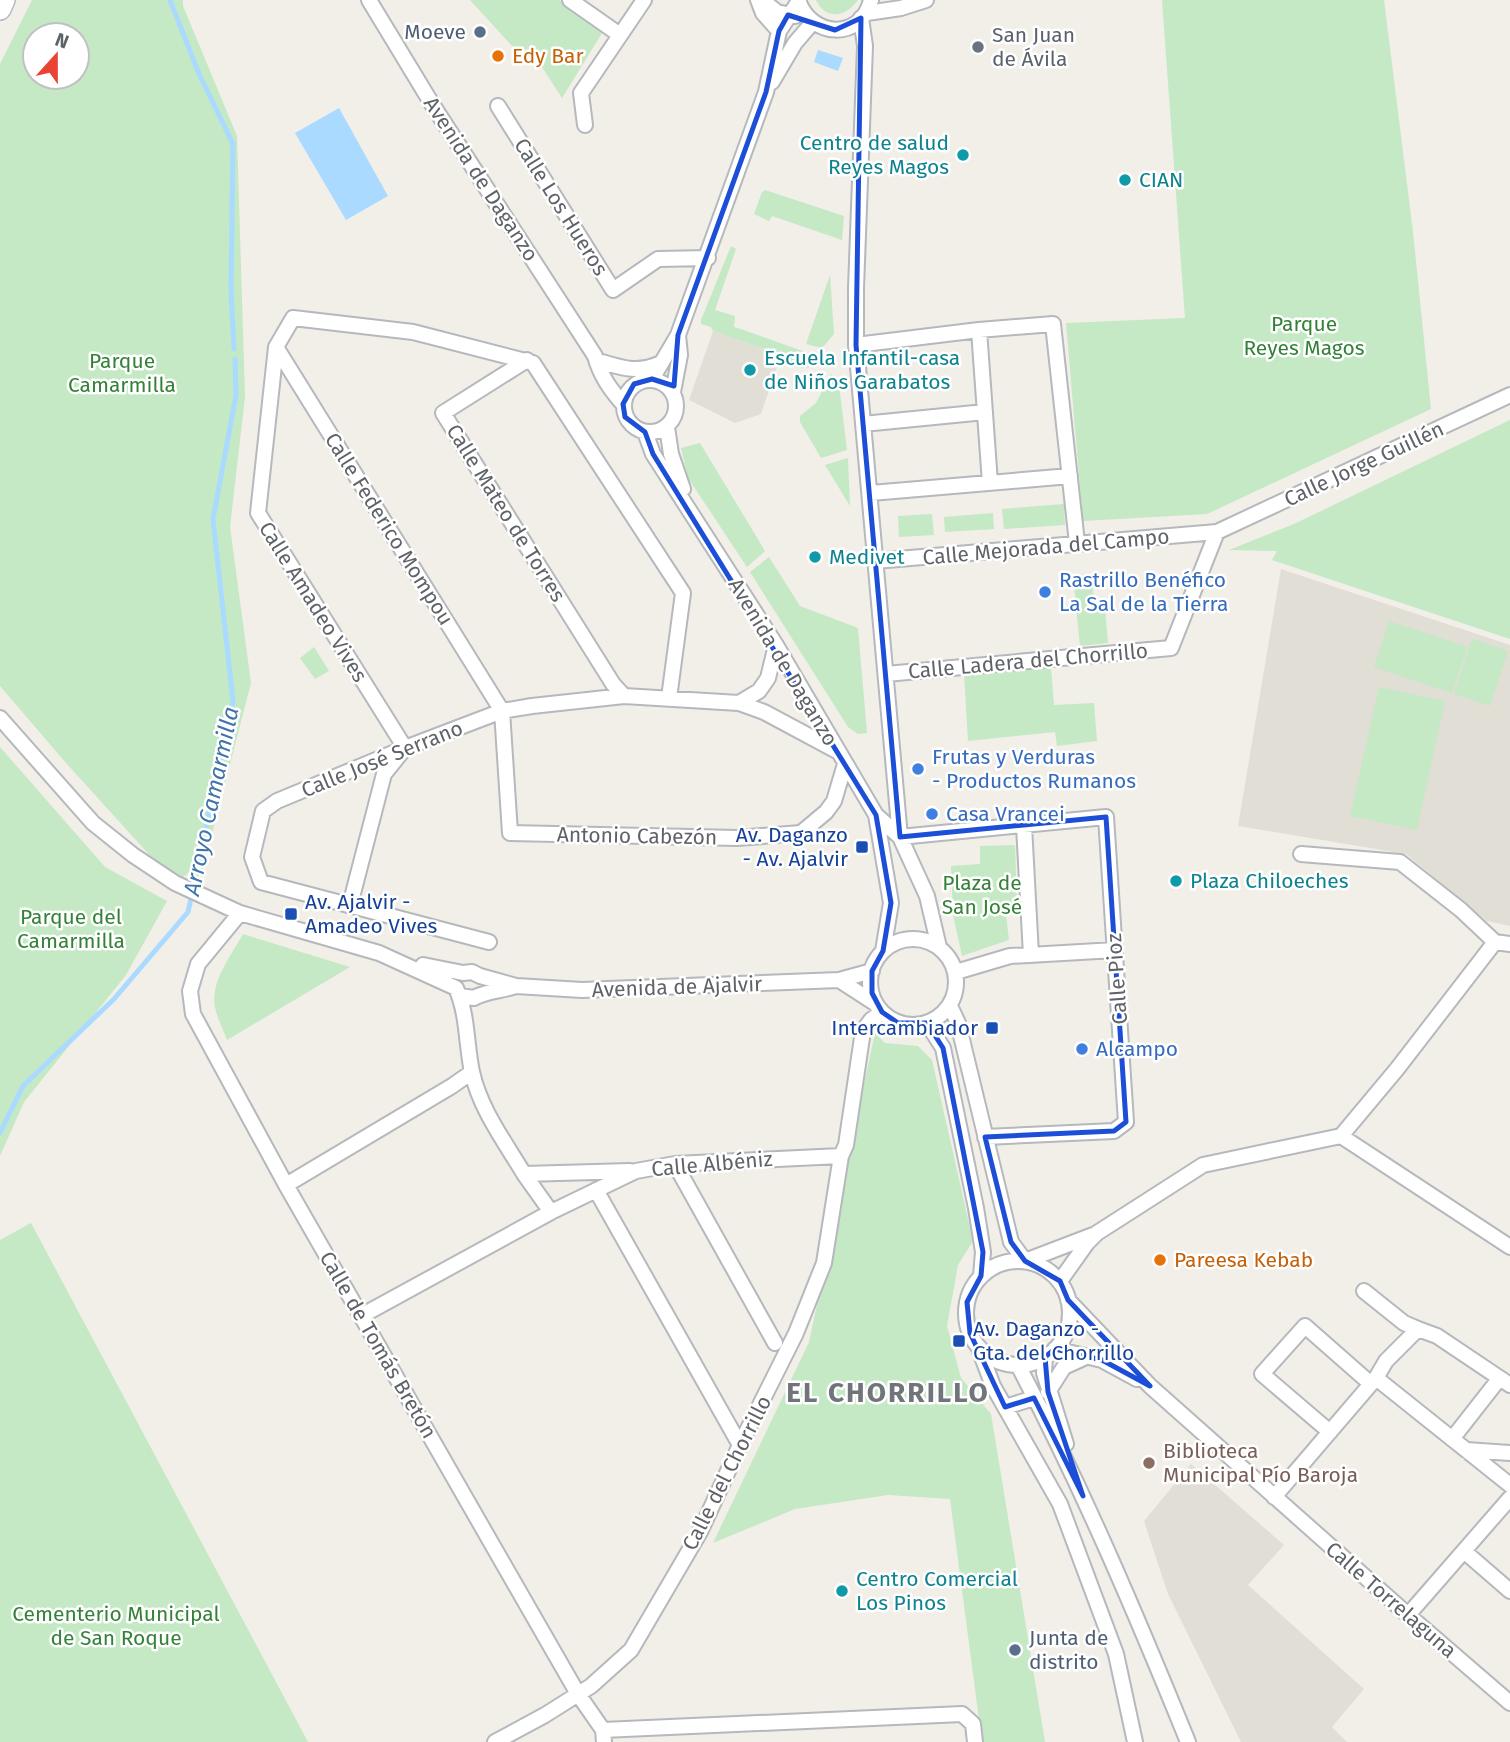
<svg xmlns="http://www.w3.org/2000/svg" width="1510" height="1742" viewBox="0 0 1510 1742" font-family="'Fira Sans',sans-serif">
	<rect width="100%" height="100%" fill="#f1efe8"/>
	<path fill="#e1ded6" d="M713 331 764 349 763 355 779 361 761 414 735 423 689 400Z
		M1281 569 1510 645V926L1487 921 1406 854 1238 826Z
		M1191 1464 1284 1545 1248 1585 1364 1689 1332 1727 1347 1742H1241L1168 1594 1144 1521Z"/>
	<path fill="#c5e8c5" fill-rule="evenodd" d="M32 0H183V6L237 136 245 397 230 527 251 683 201 876 191 871 175 883 66 763 0 686V64ZM35 35H77V77H35Z
		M470 0H559L604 30 562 98 538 61 533 56 523 58Z
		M816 0H858C846 17 826 21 816 0Z
		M1162 0H1384L1413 232 1431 409 1207 514 1083 521 1066 323 1185 318Z
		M765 190 844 216 842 240 772 216 769 221 754 214 762 192Z
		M731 246 736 249 735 252 715 310 735 316 734 327 738 328 819 357C812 380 778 360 762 355L764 349 713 331 711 327 701 324V320Z
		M830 275 834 334 822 348 806 344Z
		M831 374 839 385 847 450 821 458 800 422V416L816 403Z
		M1510 420V639L1272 560 1277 551 1229 550 1294 524Z
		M700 443 765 551 747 567 688 478 681 448Z
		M848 458 850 506 825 465Z
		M1064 504 1065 525 1004 529 1002 509Z
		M993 513 994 529 945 532 944 517Z
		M932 514 934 535 899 537 898 516Z
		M769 557 800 606 858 628 867 733 858 734 848 727 750 572Z
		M1091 574 1094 599H1104L1108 643 1080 646 1073 575Z
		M1389 621 1468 647 1452 693 1374 667Z
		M1472 639 1508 651 1490 706 1454 694Z
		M314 647 329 671 315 679 300 658Z
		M1051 667 1054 705 1094 703 1097 741 1057 746 1055 732 968 741 964 674Z
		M1379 687 1445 701 1417 830 1350 816Z
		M0 747 105 867 167 901 126 975 24 1102 0 1156Z
		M1015 845 1017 904 1006 915 1009 940 962 956 953 915 951 866 980 864V846Z
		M243 934 350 967 227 1040C223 1029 217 1018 215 1007 210 982 231 956 243 934Z
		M875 1033 885 1043 918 1046 932 1060 973 1241 958 1265 947 1326 961 1378 991 1414 1045 1742H982L950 1499 888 1495 795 1509 713 1543 809 1342Z
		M31 1223 308 1742H0V1240Z"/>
	<path fill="#aadaff" d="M818 50 843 58 838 71 814 62Z
		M339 108 388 196 346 220 295 133Z"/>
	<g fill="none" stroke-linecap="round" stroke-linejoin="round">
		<path stroke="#aadaff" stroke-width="5" d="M170 0 199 74 233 144 231 290 234 349
			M0 1133 23 1086 114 999 188 912 233 701 213 519 236 395 235 359"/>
		<g stroke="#b5b8bc" stroke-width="18">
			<path id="street" d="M369 0 432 104 595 356C600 375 610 389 623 404
				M570 0 620 35
				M758 0 763 13 779 31
				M762 0 777 12 795 16
				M798 0C811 38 861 41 871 0
				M867 13 901 8 926 0
				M861 18 865 46 856 288V345L900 837 1106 817 1126 1122 1114 1131 985 1137
				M772 82 795 43 813 22
				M498 106 613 290 658 259 708 258
				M585 125 581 93 644 0
				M979 330 990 483
				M856 345 979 330 1053 324 1077 543
				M276 347 502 711 510 833 737 838 801 833 826 812 834 801 845 764
				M527 360 443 413 613 684 624 696
				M602 362C625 369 639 373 661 363
				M652 379 678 335 766 92 779 31 799 1
				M624 406a26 26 0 1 1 52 0a26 26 0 1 1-52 0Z
				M673 392 680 355 678 335
				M863 424 985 412
				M667 427 671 454 683 489
				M645 432 653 454 776 645 876 815 900 837 927 896 939 947
				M871 493 1070 476
				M875 561 1217 532 1510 395
				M886 674 1171 648 1217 532
				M739 703 764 712 835 750
				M0 718 93 823 133 855 175 883 240 913 379 953 456 988C468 1015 466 1044 472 1072 480 1109 505 1142 524 1174
				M876 815 891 903 883 951
				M1024 826 1031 955
				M1301 854 1400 862 1461 910 1495 942
				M350 905 384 774 405 748 258 513 276 347 293 318 413 332 533 363 683 593 669 698
				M240 913 198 964 190 991 193 1014 286 1185 497 1553 578 1694 603 1730 604 1742
				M870 982a43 43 0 1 1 86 0a43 43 0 1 1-86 0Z
				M489 942 261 882 252 857 263 811 277 801 405 748 502 711 532 706 624 696 739 703 759 691 768 678 776 645
				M1495 942 1510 944
				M423 965 463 973 472 972 480 976 516 986 582 990 839 980 872 971
				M956 972 1010 956 1115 950
				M839 980 876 1004
				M460 996 474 998C486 991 502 991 516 986
				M950 1006 958 1023 1011 1242 1025 1261
				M927 1023 943 1048 976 1208 983 1252 981 1276
				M1341 1136 1510 1247
				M675 1164 775 1343
				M286 1185 452 1086 472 1072
				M596 1190 740 1445
				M551 1212 524 1174 630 1171
				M1025 1261 1093 1235
				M966 1313a52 52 0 1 1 104 0a52 52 0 1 1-104 0Z
				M1060 1281 1087 1243 1097 1233 1203 1165 1341 1136 1397 1069 1495 942
				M1364 1291 1404 1323 1418 1329
				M1068 1300 1150 1386 1408 1615 1510 1703
				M361 1316 551 1212 636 1171 675 1164 841 1156
				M978 1346 993 1386 1060 1504 1116 1654 1135 1742
				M1055 1349 1102 1360 1137 1379
				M1045 1357 1044 1373 1066 1444
				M1018 1365C1082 1487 1136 1614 1188 1742
				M1376 1378 1510 1485
				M1048 1392 1064 1367 1086 1357
				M1005 1407 1034 1398
				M1330 1432 1262 1374 1305 1326 1371 1384
				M1452 1439 1499 1379
				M1466 1450 1510 1453
				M1274 1497 1376 1378 1386 1361 1418 1329 1437 1336 1510 1385
				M1465 1552 1510 1591
				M1408 1615 1510 1498
				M603 1730 962 1714 973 1724 975 1742
				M495 1742 545 1715 591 1686 631 1650 700 1532 740 1445 796 1333 824 1263 841 1156 846 1145 863 1031 871 1020 882 1012"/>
		</g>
		<g stroke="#b6babf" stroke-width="24">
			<path id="secondary" d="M0 9 4 0"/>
		</g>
		<use href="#street" stroke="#fff" stroke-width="14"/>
		<use href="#secondary" stroke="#fff" stroke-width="21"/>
	</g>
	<path fill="none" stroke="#1d4ed8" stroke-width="5" stroke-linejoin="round" d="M788 15 835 30 861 18 856 345 900 837 1106 817 1126 1122 1114 1131 985 1137 1011 1242 1025 1261 1060 1281 1068 1300 1150 1386 1102 1360 1055 1349 1045 1357 1048 1392 1083 1496 1034 1398 1005 1407 970 1333 967 1302 981 1276 983 1252 943 1048 927 1023H898L882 1012 872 993V971L883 951 891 903 876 815 653 454 645 432 625 417 623 404 634 384 652 379 674 386 678 335 766 92 779 31Z"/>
	<g fill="#5c6f8a" stroke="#fff" stroke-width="2.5">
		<circle cx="480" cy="32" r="7"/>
		<circle cx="1015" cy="1650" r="7"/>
	</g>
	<circle fill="#6b7280" stroke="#fff" stroke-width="2.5" cx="978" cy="47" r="7"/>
	<g fill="#e8710a" stroke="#fff" stroke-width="2.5">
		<circle cx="498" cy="56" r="7"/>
		<circle cx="1160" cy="1260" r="7"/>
	</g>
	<g fill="#0f9aa8" stroke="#fff" stroke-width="2.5">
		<circle cx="963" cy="155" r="7"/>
		<circle cx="1125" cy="180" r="7"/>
		<circle cx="750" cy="370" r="7"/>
		<circle cx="815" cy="557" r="7"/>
		<circle cx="1176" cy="881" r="7"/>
		<circle cx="842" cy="1591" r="7"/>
	</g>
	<g fill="#3f7fe0" stroke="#fff" stroke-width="2.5">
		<circle cx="1045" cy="592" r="7"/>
		<circle cx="918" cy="769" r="7"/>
		<circle cx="932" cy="814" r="7"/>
		<circle cx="1082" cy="1049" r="7"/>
	</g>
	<g fill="#1a4fb4" stroke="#fff" stroke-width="2.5">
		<rect x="855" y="840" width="14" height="14" rx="3.5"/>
		<rect x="284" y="907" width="14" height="14" rx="3.5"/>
		<rect x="985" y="1021" width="14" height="14" rx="3.5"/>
		<rect x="952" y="1334" width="14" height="14" rx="3.5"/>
	</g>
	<circle fill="#8d6e63" stroke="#fff" stroke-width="2.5" cx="1149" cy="1463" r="7"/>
	<g text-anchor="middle" stroke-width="5" stroke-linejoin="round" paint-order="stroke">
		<g font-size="21" fill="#4e5e75" stroke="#fff" text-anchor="end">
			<text x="466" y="39">Moeve</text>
			<text x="1029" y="1645" text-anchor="start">Junta de<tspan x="1029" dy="24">distrito</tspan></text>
		</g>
		<g font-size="21" fill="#5b616d" stroke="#fff" text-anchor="start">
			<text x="992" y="42">San Juan<tspan x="992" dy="24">de Ávila</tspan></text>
		</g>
		<g font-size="21" fill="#c56008" stroke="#fff" text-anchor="start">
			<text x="512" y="63">Edy Bar</text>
			<text x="1174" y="1267">Pareesa Kebab</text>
		</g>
		<g font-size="21" fill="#0d838f" stroke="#fff" text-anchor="start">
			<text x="949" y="150" text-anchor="end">Centro de salud<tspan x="949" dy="24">Reyes Magos</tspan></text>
			<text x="1139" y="187">CIAN</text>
			<text x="764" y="365">Escuela Infantil-casa<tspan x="764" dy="24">de Niños Garabatos</tspan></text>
			<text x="829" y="564">Medivet</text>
			<text x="1190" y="888">Plaza Chiloeches</text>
			<text x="856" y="1586">Centro Comercial<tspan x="856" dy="24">Los Pinos</tspan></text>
		</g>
		<g font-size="21" fill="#5f6368" stroke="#fff">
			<text transform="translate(481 179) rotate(57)" y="7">Avenida de Daganzo</text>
			<text transform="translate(561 207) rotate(58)" y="7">Calle Los Hueros</text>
			<text transform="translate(1364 464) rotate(-25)" y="7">Calle Jorge Guillén</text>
			<text transform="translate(506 513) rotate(58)" y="7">Calle Mateo de Torres</text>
			<text transform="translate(389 529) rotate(58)" y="7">Calle Federico Mompou</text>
			<text transform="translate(1046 547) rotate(-5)" y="7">Calle Mejorada del Campo</text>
			<text transform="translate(313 602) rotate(58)" y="7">Calle Amadeo Vives</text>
			<text transform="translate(1028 661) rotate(-5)" y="7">Calle Ladera del Chorrillo</text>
			<text transform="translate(783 662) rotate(59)" y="7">Avenida de Daganzo</text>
			<text transform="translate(382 759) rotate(-22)" y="7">Calle José Serrano</text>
			<text transform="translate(637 836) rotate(1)" y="7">Antonio Cabezón</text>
			<text transform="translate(1117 979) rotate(-94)" y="7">Calle Pioz</text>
			<text transform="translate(677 987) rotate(-2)" y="7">Avenida de Ajalvir</text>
			<text transform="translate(712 1164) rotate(-5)" y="7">Calle Albéniz</text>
			<text transform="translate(378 1345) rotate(60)" y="7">Calle de Tomás Bretón</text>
			<text transform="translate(727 1473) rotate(-63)" y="7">Calle del Chorrillo</text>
			<text transform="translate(1391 1600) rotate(41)" y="7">Calle Torrelaguna</text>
		</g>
		<g font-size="21" fill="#348238" stroke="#fff">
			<text x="1304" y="331">Parque<tspan x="1304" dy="24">Reyes Magos</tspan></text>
			<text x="122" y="368">Parque<tspan x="122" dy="24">Camarmilla</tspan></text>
			<text x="982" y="890">Plaza de<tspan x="982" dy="24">San José</tspan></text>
			<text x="71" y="924">Parque del<tspan x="71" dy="24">Camarmilla</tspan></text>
			<text x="116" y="1621">Cementerio Municipal<tspan x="116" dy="24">de San Roque</tspan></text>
		</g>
		<g font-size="21" fill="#366cbe" stroke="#fff" text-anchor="start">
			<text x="1059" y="587">Rastrillo Benéfico<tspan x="1059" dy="24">La Sal de la Tierra</tspan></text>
			<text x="932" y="764">Frutas y Verduras<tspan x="932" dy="24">- Productos Rumanos</tspan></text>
			<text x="946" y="821">Casa Vrancei</text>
			<text x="1096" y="1056">Alcampo</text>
		</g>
		<g font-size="21" fill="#164399" stroke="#fff" text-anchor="end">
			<text x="848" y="842">Av. Daganzo<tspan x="848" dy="24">- Av. Ajalvir</tspan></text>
			<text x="305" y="909" text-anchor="start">Av. Ajalvir -<tspan x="305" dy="24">Amadeo Vives</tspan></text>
			<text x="978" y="1035">Intercambiador</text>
			<text x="973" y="1336" text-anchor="start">Av. Daganzo -<tspan x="973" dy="24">Gta. del Chorrillo</tspan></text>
		</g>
		<g font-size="21" fill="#785e54" stroke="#fff" text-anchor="start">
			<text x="1163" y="1458">Biblioteca<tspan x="1163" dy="24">Municipal Pío Baroja</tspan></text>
		</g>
		<g font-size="23" font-style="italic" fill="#4174aa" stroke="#fff">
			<text transform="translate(211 801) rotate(-78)" y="8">Arroyo Camarmilla</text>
		</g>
		<g font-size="28" font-weight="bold" letter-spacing="2" fill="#70757a" stroke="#fff">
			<text x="888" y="1402">EL CHORRILLO</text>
		</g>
	</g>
	<g transform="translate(56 56) rotate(21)"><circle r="33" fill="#ffffff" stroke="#bfc1c3" stroke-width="2"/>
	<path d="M0-5L12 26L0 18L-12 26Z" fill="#ea4335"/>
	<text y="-10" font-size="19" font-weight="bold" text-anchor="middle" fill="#5f6368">N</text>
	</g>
</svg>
